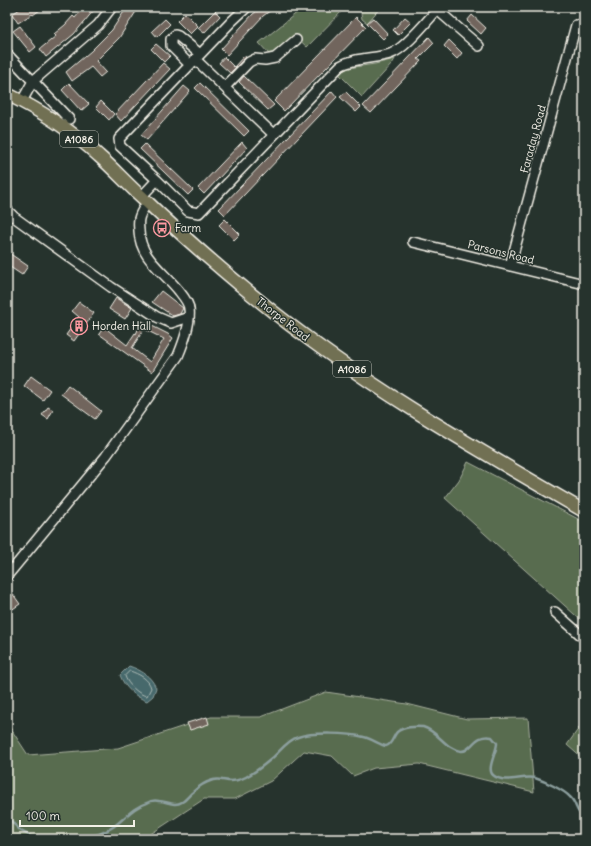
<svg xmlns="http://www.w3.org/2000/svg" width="591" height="846" viewBox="0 0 591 846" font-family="Delius,sans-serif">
	<rect width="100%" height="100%" fill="#26332d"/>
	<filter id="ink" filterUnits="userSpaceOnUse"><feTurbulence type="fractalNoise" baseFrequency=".025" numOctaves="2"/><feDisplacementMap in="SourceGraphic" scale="8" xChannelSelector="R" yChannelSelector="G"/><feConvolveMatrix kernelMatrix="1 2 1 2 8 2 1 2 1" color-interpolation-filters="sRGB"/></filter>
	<g filter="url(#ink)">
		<path fill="#596c50" stroke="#a6ae9c" d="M304 7H346L307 47 295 36 275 52 269 54 259 43Z
			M360 7H381L367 23 362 19Z
			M395 59 392 64 362 97 338 73 348 68 375 64Z
			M468 462 584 522V623L445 498 459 480Z
			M326 692 407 704 467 719 528 718 534 792 419 764 374 768 353 776 332 756 304 751 271 781 235 799H204L143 839H7V723L28 755 118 748 211 717H261Z
			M584 721V760L567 745Z"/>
		<path fill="#46696c" stroke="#8c9f9e" d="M129 666C141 670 151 676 156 688L153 696 147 701C135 697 124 687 120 675Z"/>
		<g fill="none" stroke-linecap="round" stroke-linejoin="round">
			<path stroke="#aebbb6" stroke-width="1" d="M130 671C139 674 149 679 151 688L147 696C139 695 127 684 125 676Z"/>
			<path stroke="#8c9f9e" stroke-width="2.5" d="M7 817 21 831 36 839
				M79 839C91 837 103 834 113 827 126 818 131 808 147 803 150 801 155 800 159 801 167 801 174 807 182 802 186 800 189 795 193 792 198 787 206 782 213 780 219 778 225 781 231 781 238 781 245 778 251 774 258 770 264 765 270 760 279 753 287 740 298 737 312 732 349 733 364 737 370 738 382 746 386 746 392 745 393 736 397 732 403 727 415 726 423 727 438 731 445 749 461 751 472 752 474 733 492 737L497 743C497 752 486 769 493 775 505 785 522 775 535 778 544 781 564 790 570 797 577 803 575 812 584 817"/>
		</g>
		<path fill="#71655d" stroke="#f4f1e8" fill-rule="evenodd" d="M23 7H44L33 15 32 14 18 23 12 14Z
			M84 7H90L94 10 74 34 46 57 40 49 56 36 54 34 65 25 73 16 75 18Z
			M127 7H139L119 38 96 61 106 72 100 77 91 67 72 81 66 72 91 51 112 30Z
			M263 7H275L263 16 227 55 221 49 253 14Z
			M215 11 220 16 204 33 198 28Z
			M185 13 198 26 190 34 177 21Z
			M472 15 486 28 481 34 467 21Z
			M356 17 366 27 284 111 274 101Z
			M405 17 411 22 398 35 393 30Z
			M373 18 388 34 383 39 367 23Z
			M165 19 170 24 157 37 152 31Z
			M20 26 36 47 30 52 13 31Z
			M429 37 434 43 418 59 421 61 371 113 363 106Z
			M449 40 462 53 457 59 444 46Z
			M156 44 170 56 164 62 151 49Z
			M244 56 246 57 230 73 219 63 224 57 234 67Z
			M163 63 170 69 121 121 115 114Z
			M244 76 274 105 268 110 239 82Z
			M69 83 89 104 81 111 62 90Z
			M200 83 249 131 244 136 195 88Z
			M184 86 190 91 147 140 141 135Z
			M332 91 337 97 225 215 219 209Z
			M346 92 361 107 356 112 340 97Z
			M101 101 114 114 109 120 96 107Z
			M242 142 247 148 204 194 198 188Z
			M145 144 193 190 188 195 140 149Z
			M225 219 240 234 234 240 219 225Z
			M9 253 28 266 22 275 7 265V256Z
			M161 291 183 308 180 314 173 316 152 302Z
			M116 298 132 308 125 319 109 309Z
			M79 302 94 313 74 341 66 335 79 317 72 311Z
			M142 321 168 334 173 338 152 372 99 334 104 327 127 345 135 333 136 334ZM144 329 164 339 150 362 132 348Z
			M31 376 50 390 43 400 24 386Z
			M68 385 101 411 95 419 61 394Z
			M48 407 53 410 48 419 42 415Z
			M7 586 20 604 7 613Z
			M207 717 209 724 190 730 187 723Z"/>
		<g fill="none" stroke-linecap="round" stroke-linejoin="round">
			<g stroke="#f4f1e8" stroke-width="12">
				<path id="minor" d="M434 7 479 46
					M7 54 69 119
					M195 59 273 134
					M190 65 171 46V39L175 35 178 36 200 54
					M225 87 249 62 255 59 265 60 275 58 296 40
					M22 101 33 81 98 25 112 7
					M157 180 120 146 119 139 232 21 247 7
					M141 197 157 180 188 211 199 213 340 66C355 57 374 59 390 54 404 50 427 21 437 10
					M7 210 14 217 111 287 157 317 171 323 189 317
					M413 242 584 284
					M510 266 576 25 584 27
					M7 576 106 456 178 356C183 344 191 322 189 309 189 303 183 296 179 291 163 271 140 258 139 231 139 228 138 223 139 219 140 213 144 208 147 203
					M555 612 584 638"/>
			</g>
			<g stroke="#f4f1e8" stroke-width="15">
				<path id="major" d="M7 94C40 110 72 131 99 156 114 169 128 185 143 198 179 233 217 266 256 298 357 381 471 446 584 511"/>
			</g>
			<use href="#minor" stroke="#26332d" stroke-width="9"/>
			<use href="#major" stroke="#716f52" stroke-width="12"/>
		</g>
	</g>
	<defs>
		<g id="bus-ring" transform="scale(0.9)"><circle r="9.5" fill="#26332d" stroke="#ff9aa2" stroke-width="1.5"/><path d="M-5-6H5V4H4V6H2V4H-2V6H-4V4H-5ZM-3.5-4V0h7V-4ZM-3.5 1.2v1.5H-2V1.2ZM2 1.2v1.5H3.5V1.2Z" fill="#ff9aa2"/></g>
		<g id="building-ring" transform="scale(0.9)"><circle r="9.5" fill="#26332d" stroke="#ff9aa2" stroke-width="1.5"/><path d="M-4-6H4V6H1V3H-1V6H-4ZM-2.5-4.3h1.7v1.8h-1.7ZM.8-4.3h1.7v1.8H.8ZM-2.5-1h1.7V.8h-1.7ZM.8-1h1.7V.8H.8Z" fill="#ff9aa2"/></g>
	</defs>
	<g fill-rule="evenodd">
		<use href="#bus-ring" x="162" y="228"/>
		<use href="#building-ring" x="79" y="326"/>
	</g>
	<g text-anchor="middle" stroke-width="3" stroke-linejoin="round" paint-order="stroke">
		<g fill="#26332d" stroke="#b6b8b0" stroke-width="1">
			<rect x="60" y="131" width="38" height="16" rx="3"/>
			<rect x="333" y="361" width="38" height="16" rx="3"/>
		</g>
		<g font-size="10" font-weight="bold" fill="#f4f1e8">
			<text x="79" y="143">A1086</text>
			<text x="352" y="373">A1086</text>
		</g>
		<g font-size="11" fill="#f4f1e8" stroke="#26332d">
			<text transform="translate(533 139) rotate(-75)" y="4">Faraday Road</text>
			<text transform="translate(501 252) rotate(14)" y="4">Parsons Road</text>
			<text transform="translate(283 319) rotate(38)" y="4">Thorpe Road</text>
		</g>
		<g font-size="11" fill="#f4f1e8" stroke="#26332d" text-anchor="start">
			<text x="175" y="232">Farm</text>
			<text x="92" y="330">Horden Hall</text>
		</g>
	</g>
	<rect width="591" height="846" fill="none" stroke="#26332d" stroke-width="24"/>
	<rect x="12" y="12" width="567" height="822" fill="none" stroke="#f4f1e8" stroke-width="1.5" filter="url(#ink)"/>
	<path d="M20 820v6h114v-6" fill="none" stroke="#f4f1e8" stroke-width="2"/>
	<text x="26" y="820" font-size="12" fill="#f4f1e8" stroke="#26332d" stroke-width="3" paint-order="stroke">100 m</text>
</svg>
